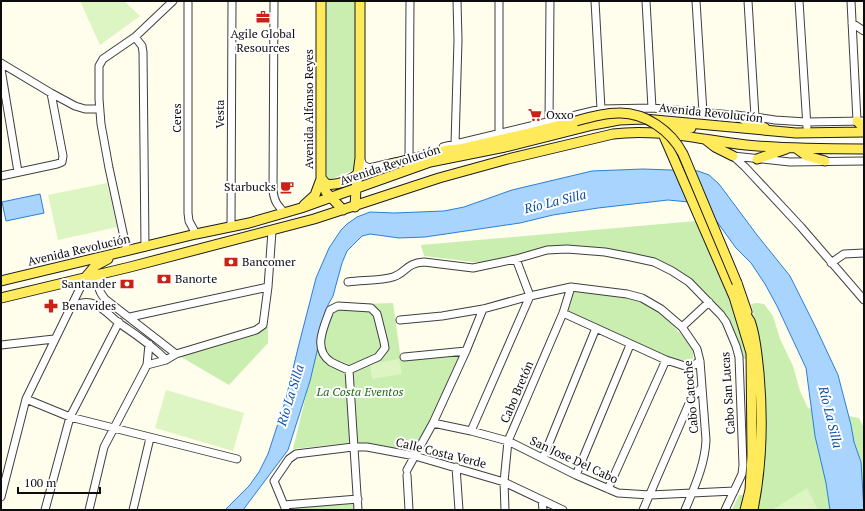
<svg xmlns="http://www.w3.org/2000/svg" width="865" height="511" viewBox="0 0 865 511" font-family="'PT Serif',serif">
	<rect width="100%" height="100%" fill="#fffdeb"/>
	<path fill="#c9eeb0" d="M326 1H359L358 168 327 181Z
		M696 221 711 245 752 359H743L725 319 690 282 654 261 556 247 482 263 424 256 421 245Z
		M573 291 639 299 660 312 693 347V361L668 359 565 313Z
		M393 303 401 360 463 353 430 421 412 452 369 444 348 443 293 449 328 305Z
		M757 303 764 304 773 316 780 339 793 366 800 391 808 408 859 418 864 428V510H757C770 440 770 373 751 304Z
		M268 326V343L229 385 176 354Z
		M739 495H747L743 510H732Z
		M353 501 354 510H290L289 508Z"/>
	<path fill="#ddf4c3" d="M80 1H124L140 16 100 45Z
		M107 183 117 227 58 240 48 195Z
		M399 359 402 374 372 379 370 364Z
		M166 390 244 413 233 451 155 428Z
		M807 488 818 510H772Z"/>
	<path fill="#a9d4fd" stroke="#297fdb" d="M643 169 698 171 709 175 719 184 757 235 790 276 816 328 838 375 851 425 854 442 861 462 864 510H830L826 483 815 436 806 368 777 306 765 284 751 263 736 248 715 219 702 208 689 202 668 200 598 208 553 215 520 223 425 237 399 238 370 234 362 236 347 251 342 263 333 296 328 305 310 381 288 450 243 510H225L249 486 259 472 268 454 285 402 298 348 316 278 329 248 341 230 347 224 357 217 370 212 394 213 444 211 464 207 512 190 592 171Z
		M40 194 44 213 6 221 2 202Z"/>
	<g fill="none" stroke-linecap="round" stroke-linejoin="round">
		<g stroke="#3f3f3f" stroke-width="9">
			<path id="minor" d="M188 1V213L189 221 196 234
				M274 1 273 190C274 201 277 205 285 213
				M499 1V134
				M595 1 601 109
				M646 1 652 108
				M696 1 703 113
				M748 1 755 117
				M799 1 807 127
				M851 1 857 121
				M852 23 864 31
				M135 37 142 46 143 52 145 247
				M1 63 51 93 75 106 85 109H99
				M1 69 18 172
				M549 122 550 1
				M455 144 458 40 457 1
				M443 147 601 109 652 108 755 117 775 120 806 122 864 121
				M409 155 410 1
				M733 156 745 167 801 227 864 300
				M733 156 790 162 864 161
				M360 158 363 165 369 168 395 162
				M1 176 57 164 62 162 63 156 51 93
				M231 227 232 1
				M127 251 109 168 101 124 99 99V66L103 59 135 37 173 1
				M831 263 844 254 864 253
				M100 274C97 284 98 291 105 299L176 354
				M348 282C362 280 380 281 393 277 406 273 406 263 424 262L473 268 516 259 547 250 567 249 605 252 631 257 654 262 672 271 689 282 721 315 726 322 736 346 739 357 743 465 742 474 725 510
				M338 306 371 308 377 314 384 342 385 348 378 357 349 370C343 368 337 365 331 362 312 349 324 327 330 310Z
				M70 307C77 303 87 301 94 304 104 308 111 317 119 323 136 335 152 345 166 360
				M563 313 666 360 685 366 694 365 700 361
				M130 317 268 287
				M400 320 442 316 483 309 530 296 571 287 627 294 642 298 661 309 682 327 697 349 700 361 706 440C705 465 694 488 685 510
				M682 327 709 302
				M1 345 54 339
				M404 357 466 351
				M147 365 166 360 176 354 256 330 263 325 268 287 272 231
				M349 370 358 510
				M26 399 70 417 237 459
				M433 423 471 431 508 441 576 475 618 493 650 495 734 491
				M471 431 530 296 516 259
				M543 458 596 328
				M456 467 459 510
				M407 470 433 423 466 351 483 309
				M407 475 409 510
				M576 475 630 345
				M608 489 666 360
				M1 497 26 399 85 278
				M542 500 543 510
				M284 505 358 499
				M45 510 70 417 119 322
				M89 510 104 447 147 365 149 344
				M133 510 150 438
				M286 510 274 481 289 459 296 454 353 447H367L415 456 504 482 563 510
				M505 510 504 482 508 441 563 313 571 287
				M643 510 691 399 701 388"/>
		</g>
		<g stroke="#1d1d1d" stroke-width="11">
			<path id="major" d="M321 1V178L326 192 343 210
				M737 116 765 128
				M857 121 864 128
				M691 128H668L663 134 734 297 751 353 752 456 750 490 745 510
				M706 140 715 147 733 156
				M796 148 807 156 825 161
				M757 159 786 149
				M391 164 447 150 460 149 525 134 576 121
				M321 178 326 184C337 186 353 180 359 172
				M304 205 315 195 321 179
				M355 207 356 189 360 158V1
				M85 278 95 266 108 259
				M1 281 196 234 249 223 301 208 430 162 505 147 593 125 619 120 644 119 796 133 864 132
				M737 283 747 312
				M1 298 130 267 314 219 439 178 508 159 613 134C657 128 702 140 746 145 785 149 824 149 864 149
				M740 306C743 311 747 316 750 321 756 337 757 356 759 373 763 418 762 465 753 510"/>
		</g>
		<use href="#minor" stroke="#fff" stroke-width="7"/>
		<use href="#major" stroke="#ffea5b" stroke-width="9"/>
		<g stroke="#1d1d1d" stroke-width="11" stroke-linecap="butt">
			<path id="major-bridge" d="M576 121C590 117 604 113 618 113 645 112 671 131 683 154L737 283"/>
		</g>
		<use href="#major-bridge" stroke="#ffea5b" stroke-width="9"/>
	</g>
	<defs>
		<g id="office-bare" transform="scale(1.08)"><path d="M-6-3h4V-5.5h4V-3h4V5H-6ZM-1-4.5V-3h2v-1.5ZM-6 0V1H6V0Z" fill="#ca2316" stroke="#fff" stroke-width="2.5" paint-order="stroke"/></g>
		<g id="supermarket-bare" transform="scale(1.08)"><path d="M-6-5.5h2.5l.6 2H6L4.5 2H-2.5L-4.4-4H-6ZM-1.5 3.2a1.3 1.3 0 1 0 .1 0ZM3 3.2a1.3 1.3 0 1 0 .1 0Z" fill="#ca2316" stroke="#fff" stroke-width="2.5" paint-order="stroke"/></g>
		<g id="cafe-bare" transform="scale(1.08)"><path d="M-5.5-4.5H6V0H3Q3 3.5 0 3.5H-2.5Q-5.5 3.5-5.5 0ZM3-3.2v2h1.7v-2ZM-6 4.5H4V6H-6Z" fill="#ca2316" stroke="#fff" stroke-width="2.5" paint-order="stroke"/></g>
		<g id="bank-bare" transform="scale(1.08)"><path d="M-6-4H6V4H-6ZM0-2.3a2.3 2.3 0 1 0 0 4.6a2.3 2.3 0 1 0 0-4.6Z" fill="#ca2316" stroke="#fff" stroke-width="2.5" paint-order="stroke"/></g>
		<g id="pharmacy-bare" transform="scale(1.08)"><path d="M-2-6h4v4h4v4h-4v4h-4v-4h-4v-4h4Z" fill="#ca2316" stroke="#fff" stroke-width="2.5" paint-order="stroke"/></g>
	</defs>
	<g fill-rule="evenodd">
		<use href="#office-bare" x="263" y="17"/>
		<use href="#supermarket-bare" x="535" y="115"/>
		<use href="#cafe-bare" x="287" y="187"/>
		<use href="#bank-bare" x="231" y="262"/>
		<use href="#bank-bare" x="164" y="279"/>
		<use href="#bank-bare" x="127" y="284"/>
		<use href="#pharmacy-bare" x="51" y="306"/>
	</g>
	<g text-anchor="middle" stroke-width="4" stroke-linejoin="round" paint-order="stroke">
		<g font-size="12" fill="#0c0c0c" stroke="#fff" text-anchor="start">
			<text x="263" y="38" text-anchor="middle">Agile Global<tspan x="263" dy="14">Resources</tspan></text>
			<text x="546" y="119">Oxxo</text>
			<text x="276" y="191" text-anchor="end">Starbucks</text>
			<text x="242" y="266">Bancomer</text>
			<text x="175" y="283">Banorte</text>
			<text x="116" y="288" text-anchor="end">Santander</text>
			<text x="62" y="310">Benavides</text>
		</g>
		<g font-size="12" fill="#0c0c0c" stroke="#fff">
			<text transform="translate(309 109) rotate(-90)" y="4">Avenida Alfonso Reyes</text>
			<text transform="translate(711 113) rotate(6)" y="4">Avenida Revolución</text>
			<text transform="translate(220 114) rotate(-90)" y="4">Vesta</text>
			<text transform="translate(177 118) rotate(-90)" y="4">Ceres</text>
			<text transform="translate(390 165) rotate(-18)" y="4">Avenida Revolución</text>
			<text transform="translate(79 250) rotate(-13)" y="4">Avenida Revolución</text>
			<text transform="translate(517 392) rotate(-67)" y="4">Cabo Bretón</text>
			<text transform="translate(728 393) rotate(-94)" y="4">Cabo San Lucas</text>
			<text transform="translate(691 397) rotate(-95)" y="4">Cabo Catoche</text>
			<text transform="translate(441 453) rotate(14)" y="4">Calle Costa Verde</text>
			<text transform="translate(574 460) rotate(25)" y="4">San Jose Del Cabo</text>
		</g>
		<g font-size="12" font-style="italic" fill="#1d6a16" stroke="#fff">
			<text x="360" y="396">La Costa Eventos</text>
		</g>
		<g font-size="13" font-style="italic" fill="#0951aa" stroke="#fff">
			<text transform="translate(555 201) rotate(-14)" y="5">Río La Silla</text>
			<text transform="translate(290 395) rotate(-73)" y="5">Río La Silla</text>
			<text transform="translate(831 417) rotate(76)" y="5">Río La Silla</text>
		</g>
	</g>
	<rect width="865" height="511" fill="none" stroke="#0c0c0c" stroke-width="4"/>
	<path d="M18 487v6h82v-6" fill="none" stroke="#0c0c0c" stroke-width="2"/>
	<text x="24" y="487" font-size="12" fill="#0c0c0c" stroke="#ffffff" stroke-width="3" paint-order="stroke">100 m</text>
</svg>
